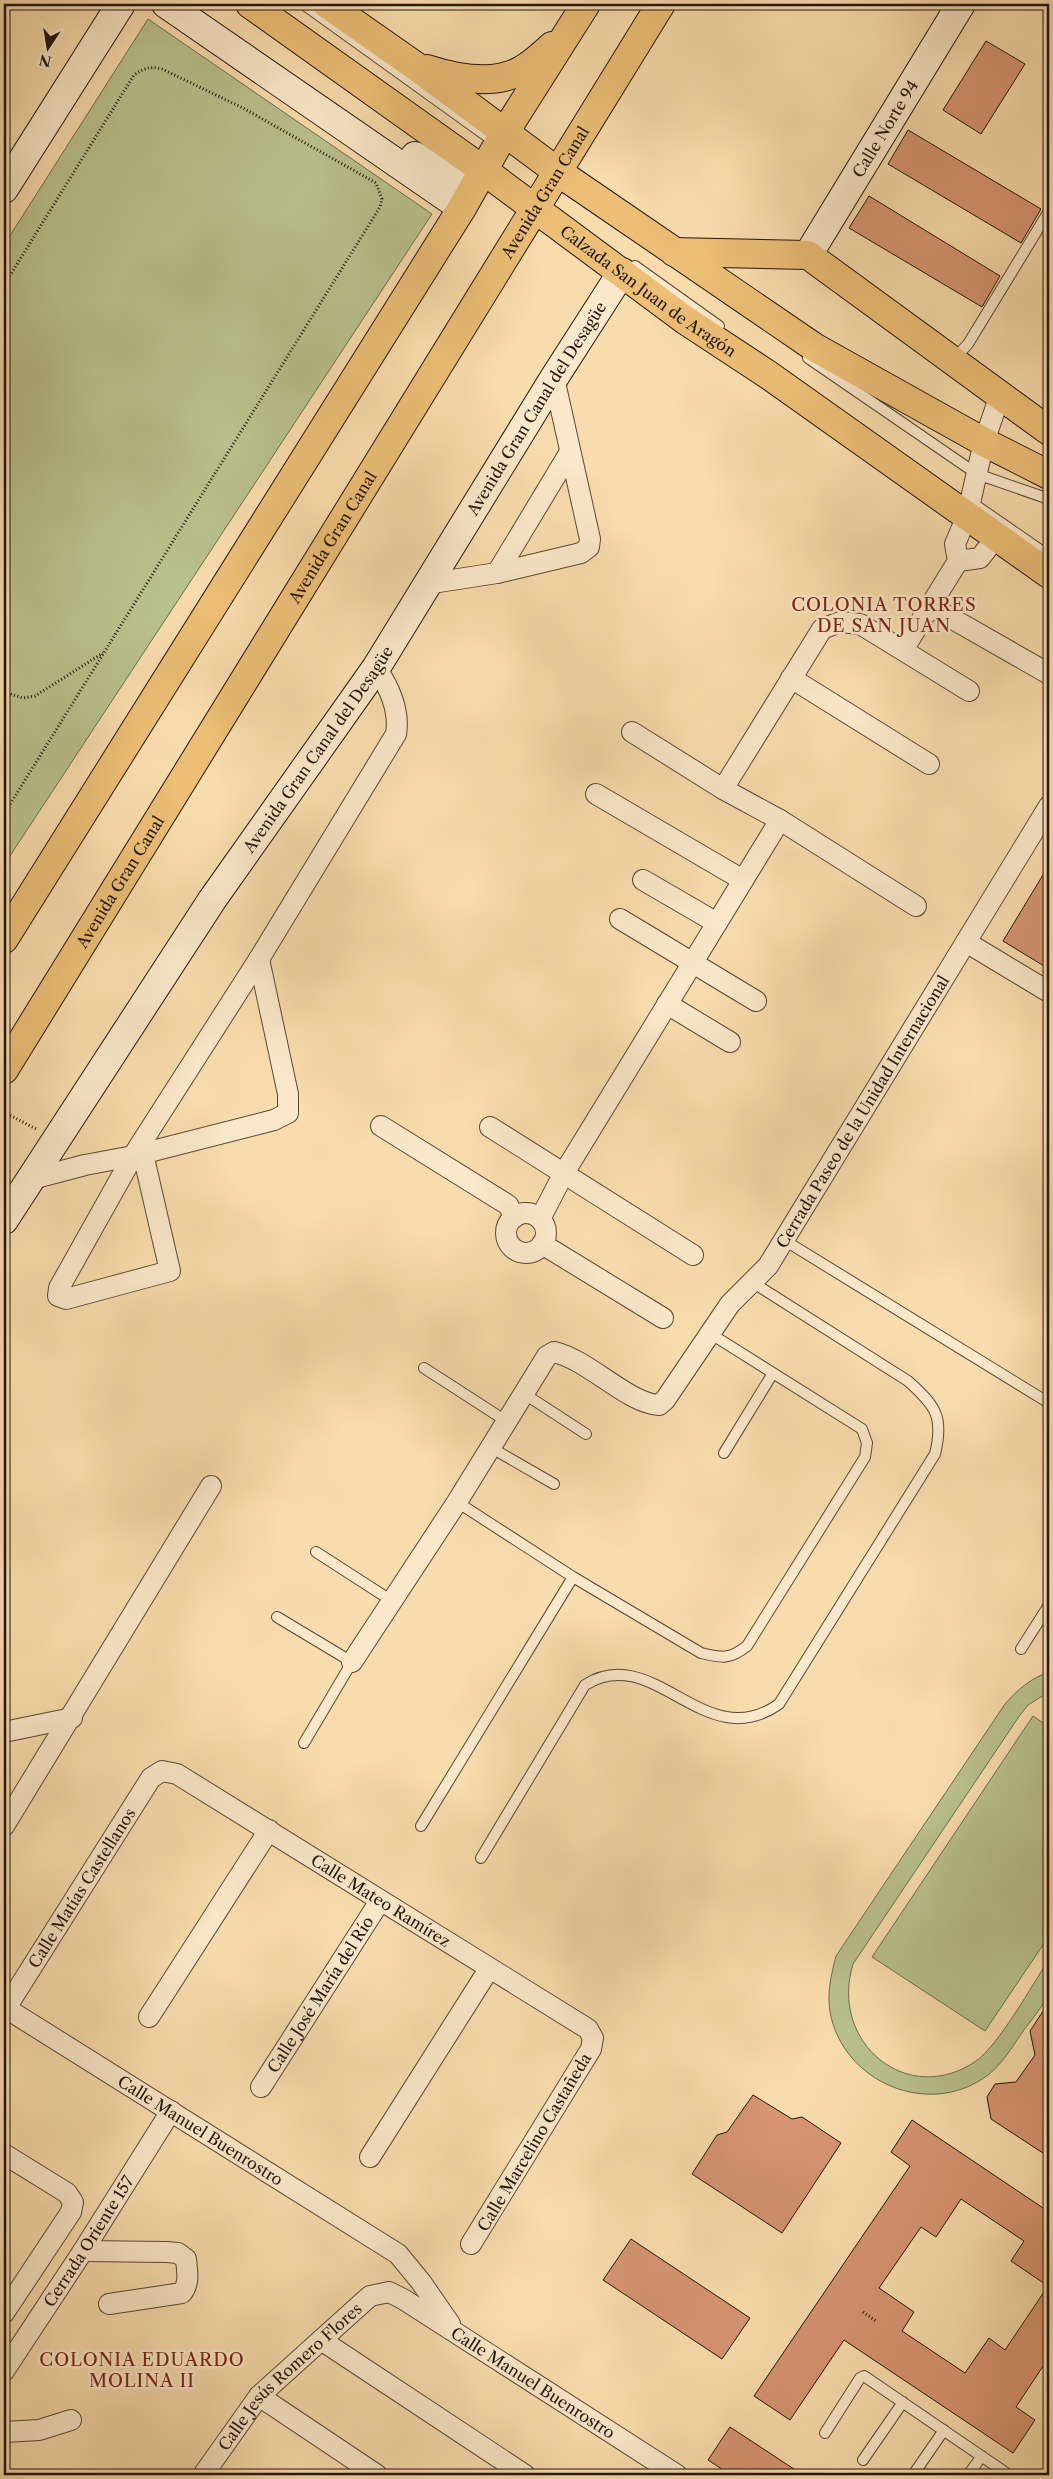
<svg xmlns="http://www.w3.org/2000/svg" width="1053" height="2479" viewBox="0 0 1053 2479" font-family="'Libre Caslon Text',serif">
	<rect width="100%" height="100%" fill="#f9dcad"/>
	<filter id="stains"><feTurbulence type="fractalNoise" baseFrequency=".004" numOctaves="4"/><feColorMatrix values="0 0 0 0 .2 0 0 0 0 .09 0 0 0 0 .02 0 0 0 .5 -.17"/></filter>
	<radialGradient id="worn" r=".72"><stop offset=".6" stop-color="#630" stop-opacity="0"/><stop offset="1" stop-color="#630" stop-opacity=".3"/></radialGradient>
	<path fill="#b9c18d" stroke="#6e6b4d" d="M148 19 432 214 4 865V245Z
		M1049 1672V1692L1028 1705 1020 1715 853 1964C829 2043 908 2108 976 2061 998 2046 1033 1984 1049 1959 1049 1968 1052 1984 1049 1993 1043 2007 1030 2021 1021 2034 1011 2049 1002 2064 988 2075 930 2119 843 2083 830 2012 827 1993 831 1975 836 1956L1005 1704C1017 1690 1031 1678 1049 1672Z
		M1033 1716 1049 1727V1936L985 2031 872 1957Z"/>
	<path fill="#d79573" stroke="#22150d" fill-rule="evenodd" d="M986 41 1025 64 981 134 943 110Z
		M908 130 1041 209 1021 243 888 164Z
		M869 196 1000 276 982 307 849 228Z
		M1049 865V969L1003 941Z
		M1049 2002V2157L991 2119 987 2097 995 2084 1016 2082 1035 2055 1030 2031Z
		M753 2095 792 2119 802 2117 841 2143 782 2233 692 2174 717 2135 727 2132Z
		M912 2120 1049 2212V2357L1016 2407 1035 2420 1013 2453 844 2340 790 2420 754 2396 910 2166 891 2152ZM961 2199 1024 2241 1011 2261 1048 2286 1005 2350 989 2338 965 2373 902 2331 914 2312 879 2288 921 2227 936 2237Z
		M631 2239 750 2318 722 2359 603 2280Z
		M730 2427 803 2475H731L708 2460Z"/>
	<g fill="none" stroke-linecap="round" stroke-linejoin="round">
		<g stroke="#584735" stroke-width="12">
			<path id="lane" d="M303 4 492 140
				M635 266 719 326
				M808 358 977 474 1049 499
				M954 359 968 344 1049 211
				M968 500 1049 556
				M784 1240 1049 1403
				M424 1368 506 1421
				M523 1393 586 1434
				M490 1447 554 1484
				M724 1453 773 1373
				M457 1502 573 1577 701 1653C722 1658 729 1660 747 1646L865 1457 867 1443 862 1429 711 1334
				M316 1552 392 1601
				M277 1617 352 1662 304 1743
				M1021 1649 1049 1605
				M421 1826 573 1577
				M481 1858 585 1685C654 1641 705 1757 779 1704L935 1454C944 1417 936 1406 908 1381L752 1282
				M825 2433 860 2378 864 2376 1009 2475
				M863 2460 903 2402
				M913 2475 944 2430
				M968 2475 982 2456"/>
		</g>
		<g stroke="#584735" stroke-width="22">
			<g id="street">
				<path d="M958 561 980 558 997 536"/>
				<path d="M497 573 570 452"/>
				<path d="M426 584 497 573 581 553 589 547 590 539 554 378"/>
				<path d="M930 606 1049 674"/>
				<path d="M903 650 958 561 955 544 967 516 984 442 1000 395"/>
				<path d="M791 678 929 764"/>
				<path d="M632 732 723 789"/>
				<path d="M596 794 743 880"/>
				<path d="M780 820 916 906"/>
				<path d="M643 880 717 923"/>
				<path d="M620 919 756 1001"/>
				<path d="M966 942 1049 992"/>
				<path d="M667 1004 730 1042"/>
				<path d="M381 1126 508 1205 515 1217"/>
				<path d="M490 1127 693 1255"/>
				<path d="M143 1154 170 1271 66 1299 58 1296 59 1288 133 1156 259 959 396 734C400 711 389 686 376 668"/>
				<path d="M28 1180 85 1165 133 1156 274 1120 288 1113V1094L259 959"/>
				<circle cx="526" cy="1233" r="20"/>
				<path d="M540 1219 564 1173 780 820 723 789 822 629 840 622 860 624 969 691"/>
				<path d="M542 1244 663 1318"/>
				<path id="s1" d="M352 1662 457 1502 547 1356 554 1352C589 1360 627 1403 659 1405L665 1400 730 1304 768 1266 1049 806"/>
				<path d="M4 1732 72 1718"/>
				<path d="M4 1826 211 1486"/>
				<path id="s2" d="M4 2007 398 2254 421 2282 450 2324"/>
				<path id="s3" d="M6 2008 151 1778 162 1771 177 1774 588 2029 593 2038 591 2049 471 2244"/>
				<path d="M149 2017 269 1830"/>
				<path id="s4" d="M261 2087 380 1901"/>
				<path d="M370 2157 489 1969"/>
				<path d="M83 2251 167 2252 178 2253 186 2259C187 2271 190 2283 182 2293L109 2304"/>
				<path d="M4 2313 71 2212 73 2202 67 2193 4 2154"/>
				<path d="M321 2340 525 2475"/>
				<path id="s5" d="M4 2371 83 2251 171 2111"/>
				<path d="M259 2396 377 2475"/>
				<path d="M4 2432 39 2430 71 2420"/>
				<path id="s6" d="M203 2475 259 2396 370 2296 389 2292 403 2299 677 2475"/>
			</g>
		</g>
		<g stroke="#22150d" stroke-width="30">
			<g id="secondary">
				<path d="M166 4 462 208"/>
				<path d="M415 156C441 174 451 181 483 170"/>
				<path d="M4 189 121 4"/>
				<path id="s7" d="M808 255 961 4"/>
				<path id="s8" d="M4 1220 212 900 376 668 554 378 622 272"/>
			</g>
		</g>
		<g stroke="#22150d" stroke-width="30">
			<g id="primary">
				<path id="s9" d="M250 4 483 170 685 320 767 374 1049 574"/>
				<path d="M327 4 417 67 558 172 814 347 984 442 1049 475"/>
				<path d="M427 69C458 79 500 87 528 66 537 60 544 53 552 46"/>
				<path d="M674 252 808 255 1049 431"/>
				<path d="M4 939 462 208 505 132 586 4"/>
				<path id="s10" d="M4 1070 661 4"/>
			</g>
		</g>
		<path stroke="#22150d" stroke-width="3" stroke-dasharray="1 2.5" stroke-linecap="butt" d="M4 285 134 75C144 68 150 66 162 69L243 108 376 183 382 199 380 207 4 814
			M4 692 23 698 35 696 103 653
			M4 1112 36 1129
			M863 2312 876 2321"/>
		<use href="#lane" stroke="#fbe8ca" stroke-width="10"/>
		<use href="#street" stroke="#fbe8ca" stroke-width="20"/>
		<use href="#secondary" stroke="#fbe8ca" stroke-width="28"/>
		<use href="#primary" stroke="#ecbe76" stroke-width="28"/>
	</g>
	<g text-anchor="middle" stroke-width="5" stroke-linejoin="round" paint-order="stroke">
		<g font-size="16" fill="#22150d" stroke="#fbe8ca">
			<text dy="6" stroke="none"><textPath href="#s7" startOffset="148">Calle Norte 94</textPath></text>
			<text dy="6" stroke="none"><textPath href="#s10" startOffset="1031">Avenida Gran Canal</textPath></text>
			<text dy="6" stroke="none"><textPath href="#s9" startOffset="491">Calzada San Juan de Aragón</textPath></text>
			<text dy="6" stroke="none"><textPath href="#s8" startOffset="971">Avenida Gran Canal del Desagüe</textPath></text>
			<text dy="6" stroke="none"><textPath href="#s10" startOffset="626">Avenida Gran Canal</textPath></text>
			<text dy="6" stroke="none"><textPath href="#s8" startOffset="566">Avenida Gran Canal del Desagüe</textPath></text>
			<text dy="6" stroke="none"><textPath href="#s10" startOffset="221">Avenida Gran Canal</textPath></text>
			<text dy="6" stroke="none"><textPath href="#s1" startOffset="848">Cerrada Paseo de la Unidad Internacional</textPath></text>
			<text dy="6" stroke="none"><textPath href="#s3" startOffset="142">Calle Matías Castellanos</textPath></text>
			<text dy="6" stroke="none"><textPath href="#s3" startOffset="540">Calle Mateo Ramírez</textPath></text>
			<text dy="6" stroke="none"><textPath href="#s4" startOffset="110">Calle José María del Río</textPath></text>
			<text dy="6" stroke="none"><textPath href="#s2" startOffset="232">Calle Manuel Buenrostro</textPath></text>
			<text transform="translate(534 2142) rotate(-59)" y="6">Calle Marcelino Castañeda</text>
			<text dy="6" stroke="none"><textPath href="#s5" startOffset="155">Cerrada Oriente 157</textPath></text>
			<text dy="6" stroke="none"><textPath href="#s6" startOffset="132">Calle Jesús Romero Flores</textPath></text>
			<text dy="6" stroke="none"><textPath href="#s6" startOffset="436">Calle Manuel Buenrostro</textPath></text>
		</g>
		<g font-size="18" letter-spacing="1" fill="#7a1f14" stroke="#fbe8ca">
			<text x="884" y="611">COLONIA TORRES<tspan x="884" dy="21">DE SAN JUAN</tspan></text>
			<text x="142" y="2366">COLONIA EDUARDO<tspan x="142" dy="21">MOLINA II</tspan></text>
		</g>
	</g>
	<rect width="1053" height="2479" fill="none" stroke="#f9dcad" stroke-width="20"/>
	<rect x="5" y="5" width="1043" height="2469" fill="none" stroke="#22150d" stroke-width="2.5"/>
	<rect x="10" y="10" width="1033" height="2459" fill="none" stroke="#22150d"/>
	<g transform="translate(48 48) rotate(192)" stroke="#fbe8ca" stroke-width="4" paint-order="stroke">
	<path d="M0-4L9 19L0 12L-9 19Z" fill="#22150d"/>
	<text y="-8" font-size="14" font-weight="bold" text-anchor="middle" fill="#22150d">N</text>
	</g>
	<rect width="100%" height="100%" filter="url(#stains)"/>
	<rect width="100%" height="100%" fill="url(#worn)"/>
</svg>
